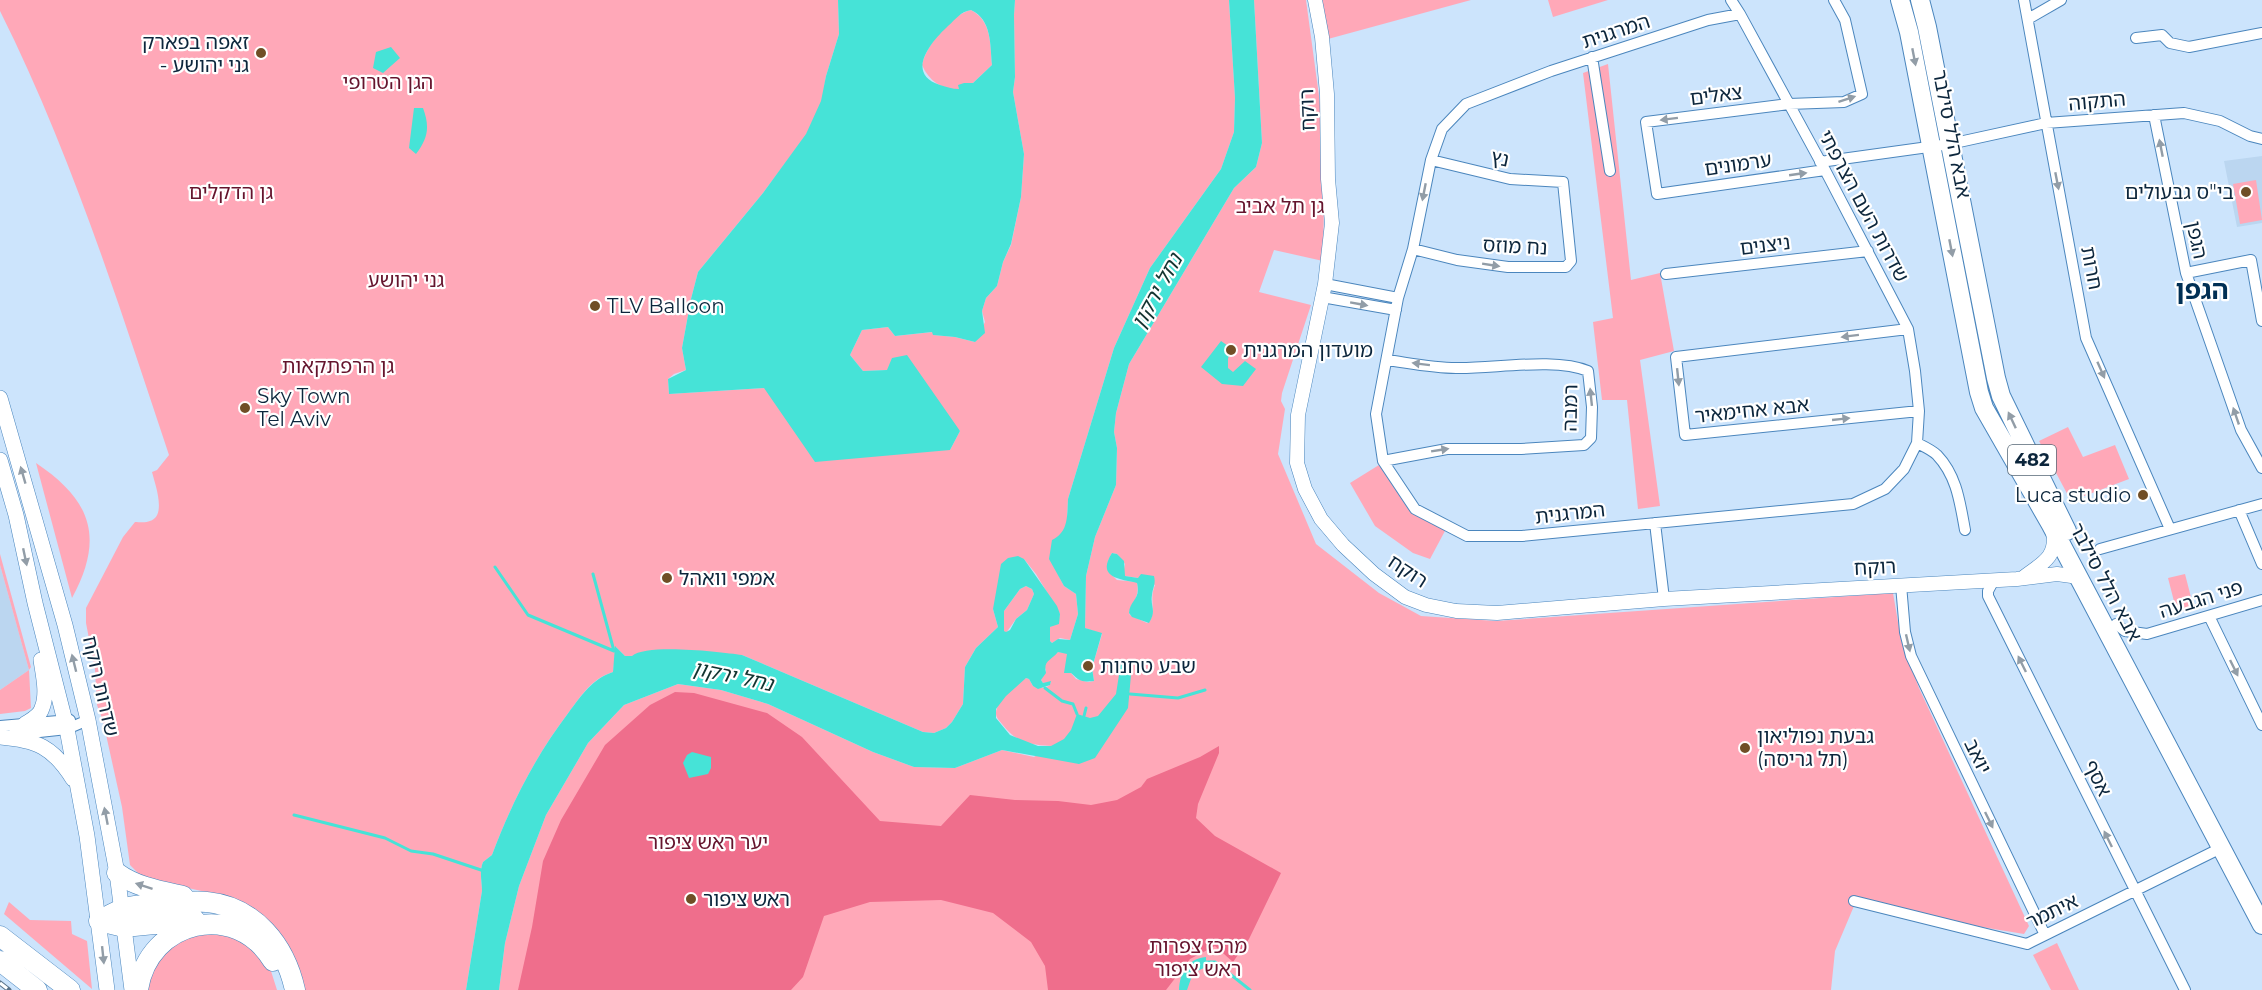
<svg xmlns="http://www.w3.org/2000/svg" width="2262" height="990" viewBox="0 0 2262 990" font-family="Montserrat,'Noto Sans Hebrew',sans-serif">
	<rect width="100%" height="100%" fill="#cce4fc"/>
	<path fill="#bbd6f0" d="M2262 156V223L2237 227 2224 161Z
		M0 565 29 670 0 690Z"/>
	<path fill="#ffa8b8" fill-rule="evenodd" d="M0 0H838L839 34 826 76 822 101 806 135 763 193 698 272 691 299 682 348 686 370 674 374 668 379 669 394 764 388 950 450 960 431 888 370 863 371 850 355 862 330 888 327 895 336 933 332 934 335 955 337 975 342 985 322 982 311 986 298 997 286 1003 262 1011 245 1021 197 1024 154 1013 92 1015 77 1014 15 1015 0H1229L1235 98 1234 132 1221 169 1150 268 1114 348 1068 499 1067 522 1062 534 1053 543 1050 559 1064 586 1076 594 1078 614 1070 640 1060 638 1052 643 1050 641V627L1058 622 1060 614 1036 574 1024 559 993 609 998 627 976 648 965 667 963 704 952 722 946 728 934 733 923 732 742 655 625 656 616 647 613 672C591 679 582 695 569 712 535 757 512 802 492 855L483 862C479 872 482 881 482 891L466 990H304L295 959 284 939 271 923 224 896 143 878 130 865 122 807 103 721 97 705 95 670 86 623V608L123 537 135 522C139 522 146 523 150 521 167 516 155 484 152 472L157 470 169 455C119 305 71 153 0 11Z
		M1254 0H1306L1319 96 1327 177 1324 202 1323 261 1274 250 1259 292 1311 305 1282 393 1281 401 1285 409 1278 454 1316 544 1379 593 1421 616 1496 621 1893 593 1901 640 1919 688 2029 926 2024 934 1854 906 1835 951 1831 990H499L505 943 519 886 546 815 588 743 624 705 678 684 721 690 768 704 873 752 914 767 955 768 1002 750 1034 757 1051 746C1028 745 1016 742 1002 724 998 719 994 716 997 708 1000 697 1017 684 1026 678L1029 679 1033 686C1040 688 1048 690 1051 682L1043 683 1041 680 1046 670 1044 666 1046 661 1058 652 1067 653 1071 673 1076 679 1088 682 1094 681 1092 668 1102 634 1085 628 1086 576 1095 537 1116 485 1117 448 1114 432 1116 413 1129 364 1234 188 1256 167 1262 143ZM1112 553 1117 554 1125 564 1123 574 1125 576 1138 578 1155 585C1149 598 1156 609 1150 621L1147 623 1130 615 1129 613C1133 601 1140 596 1137 582L1117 580 1108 571V561Z
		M1320 0H1471L1328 39Z
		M1548 0H1608L1553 17Z
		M971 10C992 21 990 44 992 65L973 83H964L959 90C941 89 929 81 922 65 926 45 952 14 971 10Z
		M1608 64 1631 280 1660 273 1674 351 1640 360 1660 506 1638 509 1627 400H1602L1593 322 1613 318 1583 73Z
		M2256 180 2262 220 2240 224 2233 184Z
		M2068 427 2083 457 2115 445 2129 479 2071 501 2039 441Z
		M36 463C91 500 105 537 72 598Z
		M1379 465 1411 513 1446 529 1430 559 1413 553 1375 526 1350 483Z
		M0 554 31 667 29 670 31 708 25 711 0 714V690L29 670 0 565Z
		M2185 574 2194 609 2177 613 2168 578Z
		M1026 586 1032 589 1034 594 1027 610 1016 619 1006 633 1004 631V611L1020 589Z
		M9 902 30 920 71 921 72 934 87 941 92 989 4 914Z
		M199 932 242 938 270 968 277 990H145L160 954Z
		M2057 943 2079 990H2051L2033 955Z"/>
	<path fill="#ef6e8c" d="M675 692 694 693 767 713 802 737 880 821 941 826 970 795 1015 800 1058 801 1091 805 1117 800 1141 787 1147 779 1200 757 1219 746V753L1198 804 1196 818 1215 836 1281 873 1249 939 1233 962 1215 946 1190 959 1166 990H1048L1045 966 1031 942 993 913 941 900 870 902 824 916 803 977 791 990H518L532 927 543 861 561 820 605 745 650 705Z"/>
	<path fill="#46e3d7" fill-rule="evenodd" d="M838 0H1015L1014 15 1015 77 1013 92 1024 154 1021 197 1011 244 1003 262 997 286 986 298 982 311 985 333 975 342 955 337 933 335 932 332 895 336 888 327 862 330 850 355 863 371 887 370 892 358 907 355 960 431 950 450 815 462 764 388 669 394 668 379 686 370 682 348 691 299 698 272 763 193 806 134 821 101 826 76 839 34ZM971 10C992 20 990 44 992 65L973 83H964L958 85 959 89C952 89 947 87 940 85 904 73 932 41 948 26 956 19 960 12 971 10Z
		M1229 0H1254L1262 143 1256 167 1234 188 1129 364 1116 413 1114 432 1117 448 1116 485 1095 537 1086 576 1085 628 1102 633 1092 668 1094 681C1081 682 1081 682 1071 673H1064L1067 654 1058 652C1051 661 1043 660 1046 673L1041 680 1043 683 1051 681 1050 685 1038 689 1033 686 1029 679 1026 678 1006 696 996 709V718L1010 735 1038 746H1051L1064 739 1071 730 1077 714 1090 718 1098 716 1116 694 1121 662 1127 660 1131 675 1128 708 1095 758 1079 764 1002 750 955 768 914 767 873 752 768 704 721 690 678 684 624 705 588 743 546 815 519 886 505 943 499 990H466L482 891C482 881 479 872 483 862L492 855C512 802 535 757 569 712 582 695 592 679 613 672L615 646 625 656H632C646 643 722 652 742 655L923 732 934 733 946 728 952 722 963 704 965 667 976 648 998 627 993 609 1001 564 1008 558 1018 556 1024 559 1057 606 1060 614 1059 624 1050 627V641L1052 643 1058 639 1070 640 1078 614 1076 594 1064 586 1049 559 1052 540C1069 532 1067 515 1068 499L1114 348 1150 268 1221 169 1234 132 1235 98ZM1026 586 1032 589 1034 594 1027 610 1016 619 1010 630 1006 632 1004 631V611L1020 589Z
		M391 47 400 58 383 73 373 68 376 52Z
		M414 108H423C430 127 428 138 416 154L409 148Z
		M1221 341 1231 348 1228 359V368L1233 372 1245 361 1256 369 1243 386 1222 384 1201 367Z
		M1112 553 1117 554 1124 561 1125 576 1138 578 1141 574 1154 576C1156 584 1153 587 1152 595 1150 607 1157 610 1149 623L1132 617 1129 613C1130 599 1141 600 1137 583 1120 579 1096 578 1112 553Z
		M692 752 711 757V768L708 774 689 778 683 763 687 755Z
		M1206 957V967L1193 973 1187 990H1179C1180 972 1187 959 1206 957Z"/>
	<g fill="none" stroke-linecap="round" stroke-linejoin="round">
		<path stroke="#46e3d7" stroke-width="3" d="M495 567 528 615 614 651
			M593 574 614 651
			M1118 661 1121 662
			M1045 688 1062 701 1073 704 1077 714
			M1130 694 1178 698 1205 690
			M1084 716 1086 708
			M294 815 385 838 411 851 433 854 484 871
			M1206 962H1215L1250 990"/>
		<g stroke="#4b86bd" stroke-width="12">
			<path id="minor" d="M1731 0 1740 14 1825 170 1908 329 1915 371 1919 411 1917 443 1904 469 1885 489 1853 504 1522 536H1467L1415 509 1383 461 1376 414 1398 298 1413 249 1431 160 1442 129 1466 104 1551 71 1708 20 1740 14
				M2024 0 2086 338 2170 529
				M2028 19 2061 0
				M2136 38 2162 35 2170 43 2189 47 2262 33
				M1592 57 1610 171
				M2154 115 2186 273 2241 430 2262 468
				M1820 162 1950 144 2046 123 2184 113 2220 121 2250 136 2262 139
				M1825 170 1657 194 1646 122 1789 104 1844 102 1862 94 1845 20 1834 0
				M1413 249 1457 260 1508 267H1566L1571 261 1563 182 1510 179 1431 160
				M2186 273 2251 260 2262 321
				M1666 274 1868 251
				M1325 284 1398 298
				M1322 297 1396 310
				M1908 329 1676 357 1685 435 1919 411
				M1917 443C1923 446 1932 450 1937 455 1957 476 1960 503 1965 530
				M1383 461 1447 449H1521L1584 445 1591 438 1592 407 1588 371C1555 357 1493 369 1456 368 1433 368 1409 363 1387 360
				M2239 510 2262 564
				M1655 523 1664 599
				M2100 549 2262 504
				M1994 580 1988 591V596L2185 990
				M1901 585 1905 632 1911 656 2045 935
				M2209 616 2262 725
				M2116 624 2125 631 2147 634 2262 600
				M0 726 70 720
				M12 735 67 729 88 720
				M1854 901 2027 944 2221 848"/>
		</g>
		<g stroke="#4b86bd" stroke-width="15">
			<path id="tertiary" d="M1315 0 1322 37 1327 94 1328 179 1332 223 1325 284 1298 415 1297 463 1305 489 1321 519 1343 545 1374 574 1405 597 1426 605 1456 611 1497 613 1664 599 2017 579 2057 574 2079 577
				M2024 577C2041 564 2058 557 2053 532"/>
		</g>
		<g stroke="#4b86bd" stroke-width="16">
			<path id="secondary" d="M0 398 65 625 88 720 117 873 132 990
				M0 460 16 515 35 603 67 729 87 836 107 990
				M25 724C31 720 40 716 42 708 48 694 43 674 41 660
				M0 737C37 740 53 747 73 779"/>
		</g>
		<g stroke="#4b86bd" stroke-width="20">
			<path id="primary" d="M1900 0 1909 32 1979 392 1984 408 2051 525 2262 925
				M1920 0 1927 27 1996 378 2001 396 2067 531"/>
		</g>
		<g stroke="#4b86bd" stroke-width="21">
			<path id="motorway" d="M117 873C136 887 160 891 183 896
				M99 921C106 917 113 913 120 910 132 904 152 905 165 904 179 903 193 900 207 902 255 907 285 945 295 990
				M99 921 124 927 195 920
				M0 936 70 990
				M0 961 37 990
				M138 990C148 920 236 899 273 961"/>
		</g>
		<use href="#minor" stroke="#fff" stroke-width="10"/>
		<use href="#tertiary" stroke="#fff" stroke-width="14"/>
		<use href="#secondary" stroke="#fff" stroke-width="15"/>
		<use href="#primary" stroke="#fff" stroke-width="18"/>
		<use href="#motorway" stroke="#fff" stroke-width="20"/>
		<g stroke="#587188" stroke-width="5">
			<path id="rail" d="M0 983 9 990"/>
		</g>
		<use href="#rail" stroke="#fff" stroke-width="3" stroke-dasharray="9" stroke-linecap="butt"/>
	</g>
	<defs><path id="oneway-solid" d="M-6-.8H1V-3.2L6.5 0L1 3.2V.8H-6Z" transform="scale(1.5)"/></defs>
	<g fill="#929da7">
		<use href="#oneway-solid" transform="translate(1914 57) rotate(79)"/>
		<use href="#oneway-solid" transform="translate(1847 99) rotate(-18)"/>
		<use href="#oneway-solid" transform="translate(1669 119) rotate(173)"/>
		<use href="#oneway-solid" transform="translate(2161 148) rotate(-101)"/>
		<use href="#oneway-solid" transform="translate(1798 174) rotate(-8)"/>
		<use href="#oneway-solid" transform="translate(2057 181) rotate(79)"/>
		<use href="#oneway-solid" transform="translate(1424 192) rotate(101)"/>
		<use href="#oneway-solid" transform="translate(1951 248) rotate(79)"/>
		<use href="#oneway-solid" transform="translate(1491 265) rotate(9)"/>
		<use href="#oneway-solid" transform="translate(1359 304) rotate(10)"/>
		<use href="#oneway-solid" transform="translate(1850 336) rotate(173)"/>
		<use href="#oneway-solid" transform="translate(1421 364) rotate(-173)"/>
		<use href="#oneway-solid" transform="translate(2101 370) rotate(66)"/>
		<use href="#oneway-solid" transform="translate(1678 377) rotate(84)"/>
		<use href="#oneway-solid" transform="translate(1591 397) rotate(-96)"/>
		<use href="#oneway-solid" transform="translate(2236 416) rotate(-109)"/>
		<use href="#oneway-solid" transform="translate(1841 419) rotate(-6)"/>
		<use href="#oneway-solid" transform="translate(2012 420) rotate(-115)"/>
		<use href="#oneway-solid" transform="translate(1440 450) rotate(-9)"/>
		<use href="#oneway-solid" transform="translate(23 475) rotate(-106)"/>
		<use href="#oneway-solid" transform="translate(25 557) rotate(78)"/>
		<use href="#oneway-solid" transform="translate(1908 643) rotate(77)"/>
		<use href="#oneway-solid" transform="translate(74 663) rotate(-104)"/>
		<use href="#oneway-solid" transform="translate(2022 664) rotate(-116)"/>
		<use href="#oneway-solid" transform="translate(2234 668) rotate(64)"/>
		<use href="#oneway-solid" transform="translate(106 816) rotate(-101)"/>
		<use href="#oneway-solid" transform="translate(1989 820) rotate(64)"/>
		<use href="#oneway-solid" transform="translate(2108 839) rotate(-116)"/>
		<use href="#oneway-solid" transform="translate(144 886) rotate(-162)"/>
		<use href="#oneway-solid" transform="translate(103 955) rotate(84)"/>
	</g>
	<g fill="#704e26" stroke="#fff" stroke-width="2">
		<circle cx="261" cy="53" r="6"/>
		<circle cx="2246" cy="192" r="6"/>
		<circle cx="595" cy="306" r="6"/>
		<circle cx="1231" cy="350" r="6"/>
		<circle cx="245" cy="408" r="6"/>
		<circle cx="2143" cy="495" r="6"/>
		<circle cx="667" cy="578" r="6"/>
		<circle cx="1088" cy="666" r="6"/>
		<circle cx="1745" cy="748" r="6"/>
		<circle cx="691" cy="899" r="6"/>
	</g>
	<g text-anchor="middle" stroke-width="4.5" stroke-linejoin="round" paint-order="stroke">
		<rect fill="#fff" stroke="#556776" stroke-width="1.5" x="2008" y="445" width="48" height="30" rx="4.5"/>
		<g font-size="18" font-weight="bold" fill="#0c263c">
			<text x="2032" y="466">482</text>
		</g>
		<g font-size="20" fill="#0c263c" stroke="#fff">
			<text transform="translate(1616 31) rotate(-18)" y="7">המרגנית</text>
			<text transform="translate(1716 95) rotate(-7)" y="7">צאלים</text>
			<text transform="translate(2097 101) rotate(-5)" y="7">התקוה</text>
			<text transform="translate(1307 110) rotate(-92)" y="7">רוקח</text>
			<text transform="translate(1952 134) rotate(79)" y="7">אבא הלל סילבר</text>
			<text transform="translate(1500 158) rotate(12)" y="7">נץ</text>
			<text transform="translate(1738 164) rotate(-8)" y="7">ערמונים</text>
			<text transform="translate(1864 206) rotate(62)" y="7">שדרות העם הצרפתי</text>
			<text transform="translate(2197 240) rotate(78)" y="7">הגפן</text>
			<text transform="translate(1765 245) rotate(-7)" y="7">ניצנים</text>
			<text transform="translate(1515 246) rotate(3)" y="7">נח מוזס</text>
			<text transform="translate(2092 268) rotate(79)" y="7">חרות</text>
			<text transform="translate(1570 408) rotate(-89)" y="7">רמבה</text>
			<text transform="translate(1752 410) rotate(-6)" y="7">אבא אחימאיר</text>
			<text transform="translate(1570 513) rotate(-6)" y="7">המרגנית</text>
			<text transform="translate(1875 567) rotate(-3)" y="7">רוקח</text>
			<text transform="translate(1408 571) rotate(33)" y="7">רוקח</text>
			<text transform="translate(2106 582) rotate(62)" y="7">אבא הלל סילבר</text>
			<text transform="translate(2201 599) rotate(-17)" y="7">פני הגבעה</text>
			<text transform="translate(101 686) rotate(77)" y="7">שדרות רוקח</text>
			<text transform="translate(1978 756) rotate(64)" y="7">יואב</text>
			<text transform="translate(2098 778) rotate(64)" y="7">אסף</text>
			<text transform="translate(2052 911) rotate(-26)" y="7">איתמר</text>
		</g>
		<g font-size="20" fill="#0c263c" stroke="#fff" text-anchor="start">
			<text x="249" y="49" text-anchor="end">זאפה בפארק<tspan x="249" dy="23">- גני יהושע</tspan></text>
			<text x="2234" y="199" text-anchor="end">בי"ס גבעולים</text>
			<text x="607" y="313">TLV Balloon</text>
			<text x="1243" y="357">מועדון המרגנית</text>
			<text x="257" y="403">Sky Town<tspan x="257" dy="23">Tel Aviv</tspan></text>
			<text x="2131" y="502" text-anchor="end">Luca studio</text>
			<text x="679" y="585">אמפי וואהל</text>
			<text x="1100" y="673">שבע טחנות</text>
			<text x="1757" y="743">גבעת נפוליאון<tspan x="1757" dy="23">(תל גריסה)</tspan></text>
			<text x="703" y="906">ראש ציפור</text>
		</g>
		<g font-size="20" fill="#65142d" stroke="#fff">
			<text x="388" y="89">הגן הטרופי</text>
			<text x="231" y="199">גן הדקלים</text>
			<text x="1280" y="213">גן תל אביב</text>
			<text x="406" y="287">גני יהושע</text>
			<text x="338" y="373">גן הרפתקאות</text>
			<text x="708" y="849">יער ראש ציפור</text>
			<text x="1198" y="953">מרכז צפרות<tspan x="1198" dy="23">ראש ציפור</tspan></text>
		</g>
		<g font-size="21" font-style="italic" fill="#133431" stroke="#fff">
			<text transform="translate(1157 291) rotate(-61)" y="7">נחל ירקון</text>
			<text transform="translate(733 676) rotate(12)" y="7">נחל ירקון</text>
		</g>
		<g font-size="26" font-weight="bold" fill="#002f54" stroke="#fff">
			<text x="2202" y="299">הגפן</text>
		</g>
	</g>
</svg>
